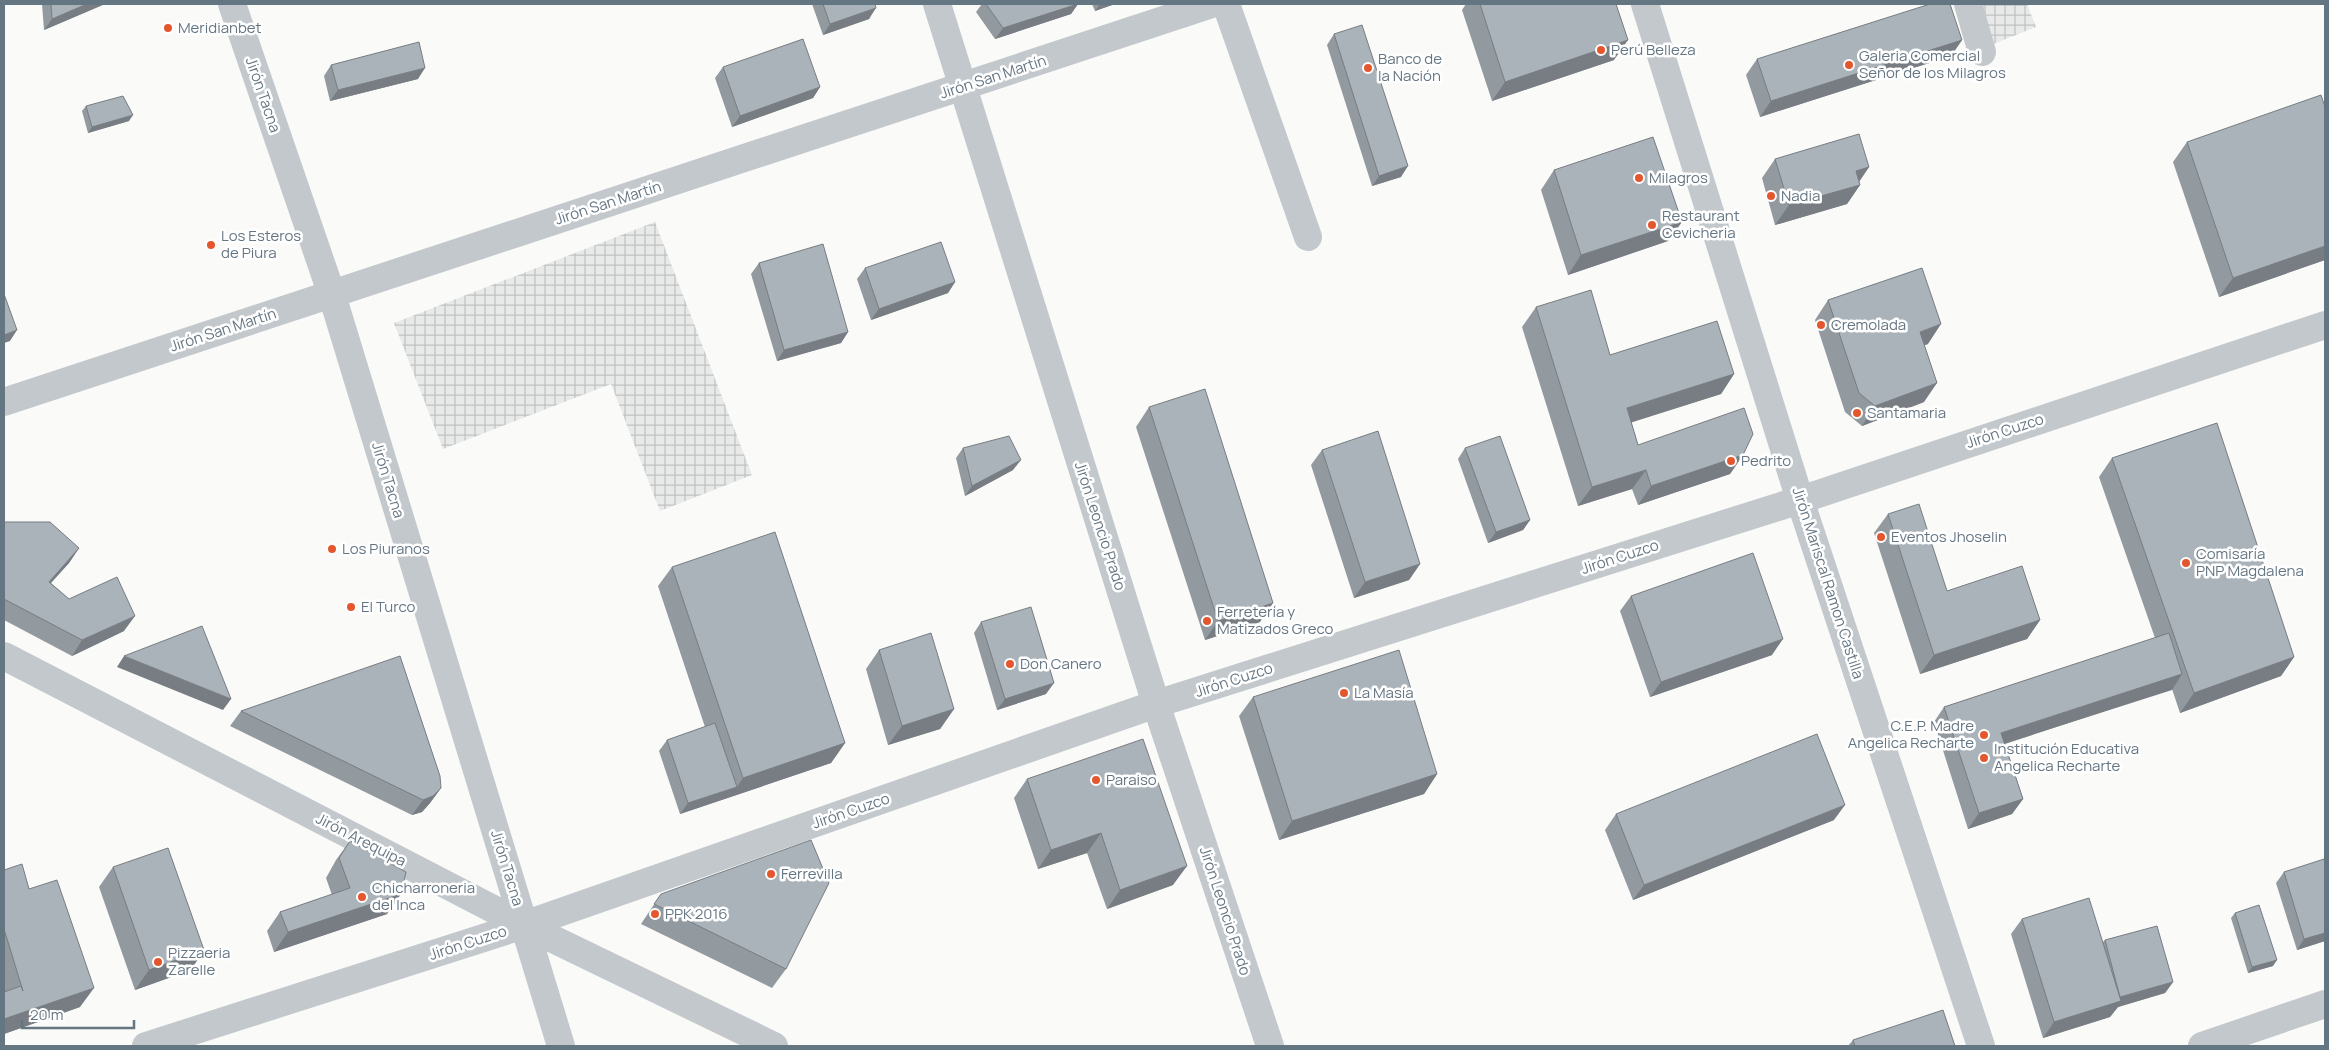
<svg xmlns="http://www.w3.org/2000/svg" width="2329" height="1050" viewBox="0 0 2329 1050" font-family="Manrope,sans-serif">
	<defs>
		<pattern id="industrial-grid" width="8" height="8" patternUnits="userSpaceOnUse" patternTransform="scale(1.25)"><rect width="8" height="8" fill="#e8e9e9"/><path d="M0 4h8M4 0v8" fill="none" stroke="#c0c1c2"/></pattern>
	</defs>
	<rect width="100%" height="100%" fill="#fafaf8"/>
	<path fill="url(#industrial-grid)" d="M1969 4H2027L2036 27 1986 47Z
		M655 222 752 475 660 511 611 384 443 449 394 323Z"/>
	<g fill="none" stroke-linecap="round" stroke-linejoin="round">
		<path stroke="#c3c8cc" stroke-width="28" d="M232 4 332 295 561 1046
			M937 4 1156 704 1270 1046
			M1226 4 1308 237
			M1645 4 1800 500 1981 1046
			M1968 4 1982 52
			M4 402 1212 4
			M4 656 524 925 774 1046
			M146 1046 524 925 1156 704 1800 500 2325 325
			M2202 1046 2325 1004"/>
	</g>
	<path fill="#929a9f" d="M42 4H105L44 30Z
		M812 4H875L869 19 823 35Z
		M982 4H1078L1071 14 995 39 976 12Z
		M1092 4H1115L1095 11Z
		M1466 4H1616L1614 60 1492 101 1462 10Z
		M1334 34 1401 177 1372 186 1327 45Z
		M1962 40 1951 56 1760 117 1746 75 1757 59Z
		M331 65 418 79 330 101 324 76Z
		M723 67 820 87 813 98 732 127 715 78Z
		M86 106 129 121 88 133 82 111Z
		M2187 142 2325 260 2219 297 2173 162Z
		M1775 159 1869 167 1859 182 1860 185 1847 204 1775 225 1762 178Z
		M1554 170 1668 241 1568 275 1541 190Z
		M759 263 848 332 841 343 777 361 751 274Z
		M865 268 955 282 948 293 871 320 857 279Z
		M1828 300 1928 344 1925 345 1924 402 1862 426 1845 412 1815 320Z
		M1536 307 1610 355 1734 374 1721 394 1631 422 1638 445 1743 455 1730 474 1638 505 1632 489 1578 506 1522 327Z
		M1149 407 1260 622 1205 640 1136 427Z
		M963 448 1013 470 965 496 956 458Z
		M1465 448 1530 520 1523 530 1488 543 1458 459Z
		M1322 450 1420 564 1409 580 1354 598 1311 465Z
		M2112 458 2294 657 2281 676 2180 713 2172 689 2005 744 2023 799 2012 814 1968 829 1934 722 1944 707 2155 638 2099 477Z
		M1888 514 1947 591 2040 620 2027 639 1920 674 1874 533Z
		M4 522 79 548 69 563 51 583 69 599 124 631 72 656 4 620Z
		M672 567 845 743 831 763 680 814 659 751 667 740 705 727 658 586Z
		M1631 596 1772 655 1650 697 1620 611Z
		M981 622 1046 694 997 710 974 633Z
		M879 650 954 709 940 729 888 745 866 669Z
		M1253 697 1437 774 1424 794 1279 840 1239 716Z
		M241 711 441 788 430 803 422 812 412 815 230 726Z
		M1027 779 1173 885 1107 909 1087 853 1038 869 1014 798Z
		M1616 814 1834 820 1633 900 1605 830Z
		M350 841 387 914 274 952 267 931 280 912 332 895 326 878 336 860Z
		M2325 863V941L2297 950 2276 883 2284 872Z
		M113 867 191 970 135 990 99 887Z
		M4 870 29 889 80 1007 4 1034Z
		M661 894 786 969 772 988 641 924Z
		M2235 913 2273 966 2248 973 2231 918Z
		M2022 919 2103 942 2105 940 2173 982 2165 993 2118 1007 2110 1017 2043 1038 2011 934Z
		M1853 1040 1955 1046H1848Z"/>
	<path fill="#777d82" d="M87 4H105L44 30 52 19Z
		M1078 4 1071 14 995 39 1003 28Z
		M1100 4H1115L1095 11Z
		M876 8 869 19 823 35 830 24Z
		M1628 40 1614 60 1492 101 1505 82Z
		M1962 40 1951 56 1760 117 1771 101Z
		M425 68 418 79 330 101 338 90Z
		M820 87 813 98 732 127 740 116Z
		M133 115 129 121 88 133 92 127Z
		M1408 166 1401 177 1372 186 1379 176Z
		M1869 167 1856 186 1860 185 1847 204 1775 225 1789 205 1856 171Z
		M1682 222 1668 241 1568 275 1581 255Z
		M2325 246V260L2219 297 2233 278Z
		M955 282 948 293 871 320 879 309Z
		M1941 324 1928 344 1906 351 1920 332Z
		M17 330 10 341 4 343V335Z
		M848 332 841 343 777 361 784 350Z
		M1734 374 1721 394 1614 428 1627 408Z
		M1937 383 1924 402 1862 426 1875 406Z
		M1743 455 1730 474 1638 505 1651 486Z
		M1021 460 1013 470 965 496 972 486Z
		M1646 470 1632 489 1578 506 1592 487Z
		M1530 520 1523 530 1488 543 1496 532Z
		M79 548 69 563 38 597 49 582Z
		M1420 564 1409 580 1354 598 1365 582Z
		M1273 603 1260 622 1205 640 1218 621Z
		M135 616 124 631 72 656 82 640Z
		M2040 620 2027 639 1920 674 1934 655Z
		M1783 639 1772 655 1650 697 1661 682Z
		M124 656 231 699 223 710 117 667Z
		M2294 657 2281 676 2180 713 2194 693Z
		M2182 674 2172 690 1991 748 2001 733Z
		M1054 683 1046 694 997 710 1005 699Z
		M954 709 940 729 888 745 902 726Z
		M845 743 831 763 680 814 688 803 737 787 743 778Z
		M1437 774 1424 794 1279 840 1292 821Z
		M441 788 430 803 422 812 412 815 423 800Z
		M2023 799 2012 814 1968 829 1979 813Z
		M1845 805 1834 820 1633 900 1644 885Z
		M1101 833 1087 853 1038 869 1051 850Z
		M1187 866 1173 885 1107 909 1120 890Z
		M401 894 387 914 274 952 288 932Z
		M2325 933V941L2297 950 2304 939Z
		M204 950 191 970 135 990 149 970Z
		M2277 960 2273 966 2248 973 2252 967Z
		M2173 982 2165 993 2118 1007 2110 1017 2043 1038 2054 1022 2120 997Z
		M94 988 80 1007 4 1034V1019Z"/>
	<path fill="#aab3b9" stroke="#777d82" d="M51 4H87L52 19Z
		M823 4H875L876 8 830 24Z
		M986 4H1078L1003 28Z
		M1480 4H1616L1628 40 1505 82Z
		M1930 4H1950L1962 40 1771 101 1757 59Z
		M1362 25 1408 166 1379 176 1334 34Z
		M803 39 820 87 740 116 723 67Z
		M419 42 425 68 338 90 331 65Z
		M2321 95 2325 107V246L2233 278 2187 142Z
		M123 96 133 115 92 127 86 106Z
		M1859 134 1869 167 1856 171 1860 185 1789 205 1775 159Z
		M1653 137 1682 222 1581 255 1554 170Z
		M941 242 955 282 879 309 865 268Z
		M823 244 848 332 784 350 759 263Z
		M1922 268 1941 324 1920 332 1937 383 1875 406 1859 393 1828 300Z
		M1591 290 1610 355 1717 321 1734 374 1627 408 1638 445 1744 408 1753 434 1743 455 1651 486 1646 470 1592 487 1536 307Z
		M4 294 17 330 4 335Z
		M1205 389 1273 603 1218 621 1149 407Z
		M2217 423 2294 657 2194 693 2112 458Z
		M1378 431 1420 564 1365 582 1322 450Z
		M1009 436 1021 460 972 486 963 448Z
		M1500 436 1530 520 1496 532 1465 448Z
		M1919 504 1947 591 2022 566 2040 620 1934 655 1888 514Z
		M4 522H50L79 548 49 582 69 599 117 577 135 616 82 640 4 599Z
		M775 532 845 743 743 778 672 567Z
		M1753 553 1783 639 1661 682 1631 596Z
		M1031 607 1054 683 1005 699 981 622Z
		M202 626 231 699 124 656Z
		M931 633 954 709 902 726 879 650Z
		M2169 633 2182 674 2001 733 2023 799 1979 813 1944 707Z
		M1399 650 1437 774 1292 821 1253 697Z
		M400 656 440 776 441 788 433 796 423 800 241 711Z
		M715 723 737 787 688 803 667 740Z
		M1817 734 1845 805 1644 885 1616 814Z
		M1143 739 1187 866 1120 890 1101 833 1051 850 1027 779Z
		M811 840 829 883 786 969 654 904 661 894Z
		M350 841 406 872 401 894 288 932 280 912 350 888 339 858Z
		M168 848 204 950 149 970 113 867Z
		M2324 859 2325 863V933L2304 939 2284 872Z
		M22 864 29 889 57 880 94 988 4 1019V992L21 986 23 991 4 929V870Z
		M2089 898 2121 1001 2054 1022 2022 919Z
		M2259 905 2277 960 2252 967 2235 913Z
		M2157 926 2173 982 2120 997 2105 940Z
		M1943 1010 1955 1046H1855L1853 1040Z"/>
	<g fill="#e4572e" stroke="#fff" stroke-width="2">
		<circle cx="168" cy="28" r="5"/>
		<circle cx="1601" cy="50" r="5"/>
		<circle cx="1849" cy="65" r="5"/>
		<circle cx="1368" cy="68" r="5"/>
		<circle cx="1639" cy="178" r="5"/>
		<circle cx="1771" cy="196" r="5"/>
		<circle cx="1652" cy="225" r="5"/>
		<circle cx="211" cy="245" r="5"/>
		<circle cx="1821" cy="325" r="5"/>
		<circle cx="1857" cy="413" r="5"/>
		<circle cx="1731" cy="461" r="5"/>
		<circle cx="1881" cy="537" r="5"/>
		<circle cx="332" cy="549" r="5"/>
		<circle cx="2186" cy="563" r="5"/>
		<circle cx="351" cy="607" r="5"/>
		<circle cx="1207" cy="621" r="5"/>
		<circle cx="1010" cy="664" r="5"/>
		<circle cx="1344" cy="693" r="5"/>
		<circle cx="1984" cy="735" r="5"/>
		<circle cx="1984" cy="758" r="5"/>
		<circle cx="1096" cy="780" r="5"/>
		<circle cx="771" cy="874" r="5"/>
		<circle cx="362" cy="897" r="5"/>
		<circle cx="655" cy="914" r="5"/>
		<circle cx="158" cy="962" r="5"/>
	</g>
	<g text-anchor="middle" stroke-width="5" stroke-linejoin="round" paint-order="stroke">
		<g font-size="15" fill="#657683" stroke="#fff" text-anchor="start">
			<text x="178" y="33">Meridianbet</text>
			<text x="1611" y="55">Perú Belleza</text>
			<text x="1859" y="61">Galeria Comercial<tspan x="1859" dy="17">Señor de los Milagros</tspan></text>
			<text x="1378" y="64">Banco de<tspan x="1378" dy="17">la Nación</tspan></text>
			<text x="1649" y="183">Milagros</text>
			<text x="1781" y="201">Nadia</text>
			<text x="1662" y="221">Restaurant<tspan x="1662" dy="17">Cevicheria</tspan></text>
			<text x="221" y="241">Los Esteros<tspan x="221" dy="17">de Piura</tspan></text>
			<text x="1831" y="330">Cremolada</text>
			<text x="1867" y="418">Santamaria</text>
			<text x="1741" y="466">Pedrito</text>
			<text x="1891" y="542">Eventos Jhoselin</text>
			<text x="342" y="554">Los Piuranos</text>
			<text x="2196" y="559">Comisaría<tspan x="2196" dy="17">PNP Magdalena</tspan></text>
			<text x="361" y="612">El Turco</text>
			<text x="1217" y="617">Ferretería y<tspan x="1217" dy="17">Matizados Greco</tspan></text>
			<text x="1020" y="669">Don Canero</text>
			<text x="1354" y="698">La Masía</text>
			<text x="1974" y="731" text-anchor="end">C.E.P. Madre<tspan x="1974" dy="17">Angelica Recharte</tspan></text>
			<text x="1994" y="754">Institución Educativa<tspan x="1994" dy="17">Angelica Recharte</tspan></text>
			<text x="1106" y="785">Paraiso</text>
			<text x="781" y="879">Ferrevilla</text>
			<text x="372" y="893">Chicharroneria<tspan x="372" dy="17">del Inca</tspan></text>
			<text x="665" y="919">PPK 2016</text>
			<text x="168" y="958">Pizzaeria<tspan x="168" dy="17">Zarelle</tspan></text>
		</g>
		<g font-size="15" fill="#657683" stroke="#fff">
			<text transform="translate(993 77) rotate(-18)" y="5">Jirón San Martín</text>
			<text transform="translate(263 95) rotate(71)" y="5">Jirón Tacna</text>
			<text transform="translate(608 203) rotate(-18)" y="5">Jirón San Martín</text>
			<text transform="translate(223 330) rotate(-18)" y="5">Jirón San Martín</text>
			<text transform="translate(2005 431) rotate(-18)" y="5">Jirón Cuzco</text>
			<text transform="translate(388 480) rotate(73)" y="5">Jirón Tacna</text>
			<text transform="translate(1100 526) rotate(72)" y="5">Jirón Leoncio Prado</text>
			<text transform="translate(1620 557) rotate(-18)" y="5">Jirón Cuzco</text>
			<text transform="translate(1828 583) rotate(72)" y="5">Jirón Mariscal Ramon Castilla</text>
			<text transform="translate(1234 680) rotate(-18)" y="5">Jirón Cuzco</text>
			<text transform="translate(851 811) rotate(-19)" y="5">Jirón Cuzco</text>
			<text transform="translate(361 840) rotate(27)" y="5">Jirón Arequipa</text>
			<text transform="translate(507 868) rotate(73)" y="5">Jirón Tacna</text>
			<text transform="translate(1225 911) rotate(72)" y="5">Jirón Leoncio Prado</text>
			<text transform="translate(468 943) rotate(-18)" y="5">Jirón Cuzco</text>
		</g>
	</g>
	<rect width="2329" height="1050" fill="none" stroke="#657683" stroke-width="10"/>
	<path d="M22 1020v8h112v-8" fill="none" stroke="#657683" stroke-width="2.5"/>
	<text x="30" y="1020" font-size="15" fill="#657683" stroke="#ffffff" stroke-width="4" paint-order="stroke">20 m</text>
</svg>
